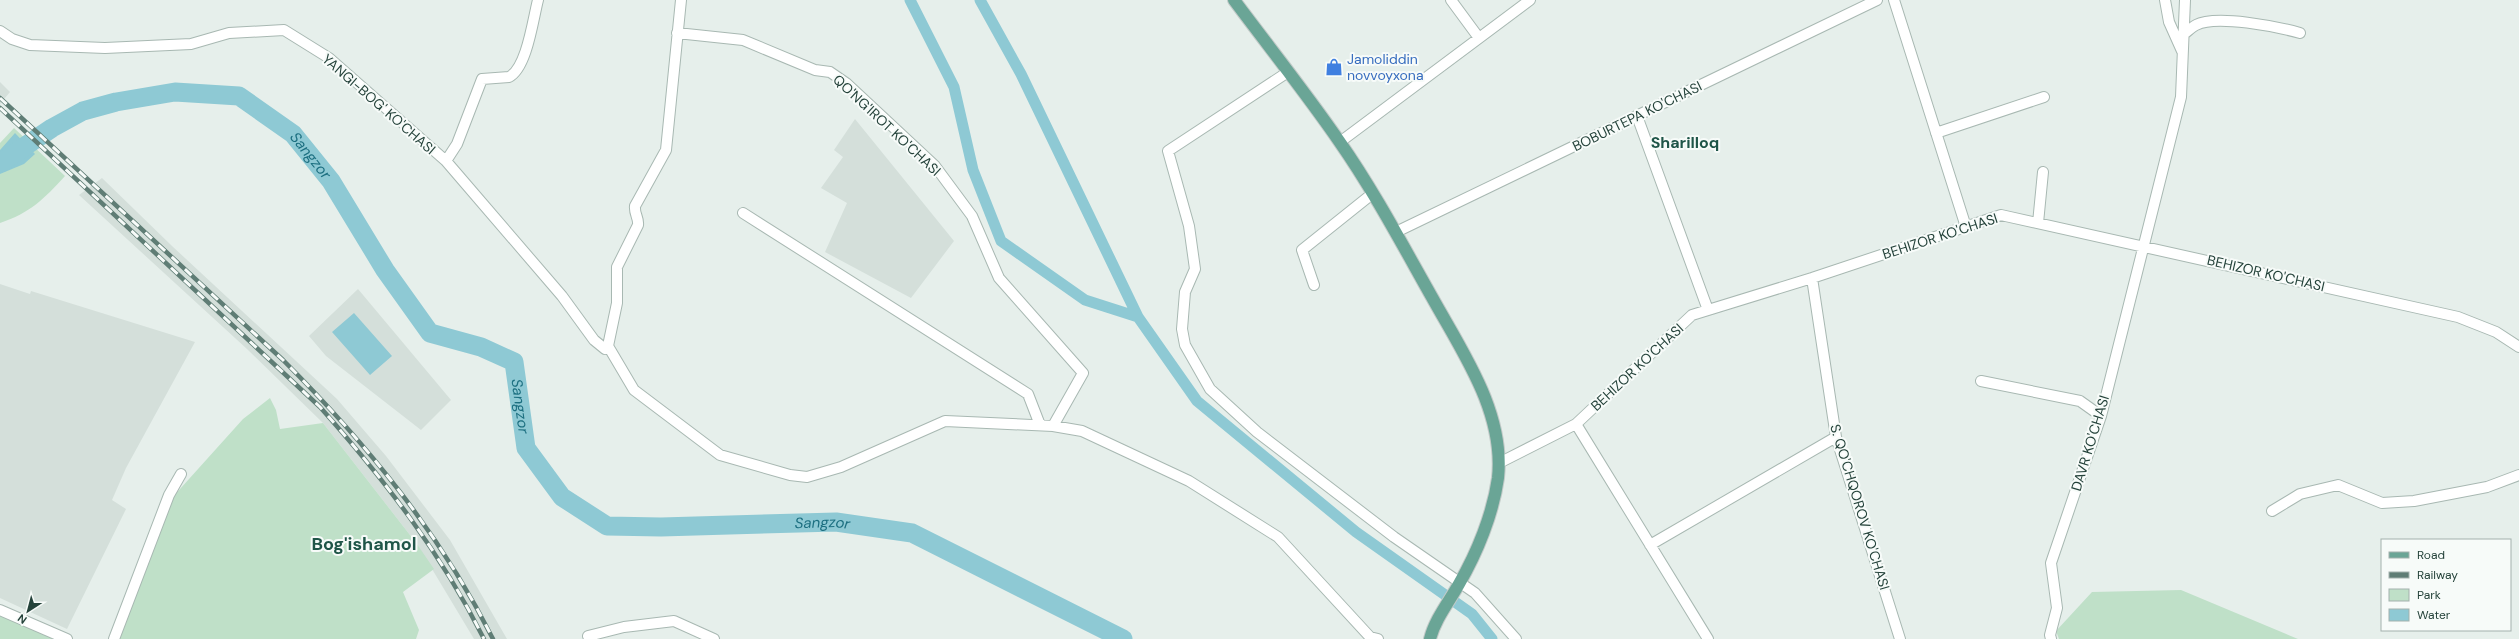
<svg xmlns="http://www.w3.org/2000/svg" width="2519" height="639" viewBox="0 0 2519 639" font-family="'DM Sans',sans-serif">
	<rect width="100%" height="100%" fill="#e6efeb"/>
	<path fill="#d4dfda" d="M0 82 10 92 0 104Z
		M855 119 954 241 911 298 825 252 847 203 821 188 843 157 834 150Z
		M102 178 172 246 337 399 386 456 450 540 507 639H474L417 544 323 423 247 349 79 195Z
		M0 284 30 294 31 291 195 342 126 468 112 500 126 509 67 629 0 598Z
		M358 289 451 400 421 430 326 356 309 336Z"/>
	<path fill="#bfe0c8" d="M14 128 65 176C44 199 30 213 0 223V143Z
		M270 398 276 410 280 429 323 423 417 544 434 569 403 592 419 630 416 639H118L171 499 243 419Z
		M2181 590 2298 639H2059L2056 631 2092 592Z
		M0 614 58 639H0Z"/>
	<path fill="#8ec9d4" d="M15 133 35 154 24 164 0 174V150Z
		M354 313 392 356 370 375 332 332Z"/>
	<g fill="none" stroke-linecap="round" stroke-linejoin="round">
		<path stroke="#8ec9d4" stroke-width="11" d="M910 0 954 87 973 170 1001 241 1085 300 1138 317
			M980 0 1021 74 1138 317 1197 401 1356 532 1472 614 1492 639"/>
		<path stroke="#8ec9d4" stroke-width="19" id="s1" d="M0 163 52 128 83 111 116 102 175 92 239 96 293 134 331 181 385 270 430 333 481 347 514 362 526 448 562 497 607 526 661 527 836 522 912 533 1123 639"/>
		<g stroke="#a8b8b2" stroke-width="12">
			<path id="minor" d="M1451 0 1479 38
				M1894 0 1966 227
				M2165 0 2169 22 2182 51
				M0 31 12 39 30 45 105 48 191 44 229 33 284 30 329 58 446 161 562 296 594 340 605 349 608 346
				M677 33 743 40 815 70 830 72 846 83 935 166 972 216 999 278 1083 373 1053 426
				M2184 34C2188 31 2192 27 2196 25 2216 14 2278 27 2300 33
				M1288 72 1168 151 1189 226 1195 269 1185 292 1182 329 1185 345 1210 389 1257 432 1394 537 1475 593 1516 639
				M1637 116 1708 310
				M1936 133 2044 97
				M1340 142 1530 0
				M446 161 457 144 482 79 509 77C527 68 533 19 538 0
				M743 213 1028 394 1040 425
				M2038 223 2043 172
				M1396 232 1877 0
				M1812 278 1836 437 1900 639
				M1314 285 1302 250 1372 194
				M608 346 634 390 720 455 790 475 807 477 841 467 945 421 1053 426 1082 431 1189 481 1278 537 1370 637 1378 639
				M608 346 617 303V267L638 225C639 218 634 214 635 206L666 150 681 0
				M1981 381 2080 401 2101 416
				M1576 424 1708 639
				M1499 463 1576 424 1692 315 1812 278 2001 215 2458 317 2496 332 2519 347
				M2272 511 2300 494 2338 485 2382 503 2414 501 2487 487 2519 475
				M1650 545 1836 437
				M0 610 67 639
				M588 636 624 627 674 621 714 639
				M114 639 169 495 181 474
				M2051 639 2050 635 2057 608 2051 563 2101 416 2181 97 2185 0"/>
		</g>
		<g stroke="#c2cac8" stroke-width="14">
			<path id="primary" d="M1234 0C1269 47 1306 93 1339 141 1374 191 1403 246 1433 299 1463 353 1505 413 1498 478 1493 514 1477 553 1459 584 1449 602 1435 619 1430 639"/>
		</g>
		<use href="#minor" stroke="#fff" stroke-width="10"/>
		<use href="#primary" stroke="#6aa596" stroke-width="12"/>
		<g stroke="#5f7d75" stroke-width="4.5">
			<path id="rail" d="M0 98 283 360C366 443 440 533 493 639
				M0 108 320 407C384 479 441 553 484 639"/>
		</g>
		<use href="#rail" stroke="#f7fbf9" stroke-width="3" stroke-dasharray="9" stroke-linecap="butt"/>
	</g>
	<defs>
		<g id="shop-bare" transform="scale(1.38)"><path d="M-5-2.5h2.3a2.7 3.5 0 0 1 5.4 0H5L5.5 6h-11ZM-1.5-2.5h3a1.5 2.3 0 0 0-3 0Z" fill="#3f7fe0" stroke="#f7fbf9" stroke-width="2.5" paint-order="stroke"/></g>
	</defs>
	<g fill-rule="evenodd">
		<use href="#shop-bare" x="1334" y="67"/>
	</g>
	<g text-anchor="middle" stroke-width="4" stroke-linejoin="round" paint-order="stroke">
		<g font-size="14" fill="#366cbe" stroke="#f7fbf9" text-anchor="start">
			<text x="1347" y="64">Jamoliddin<tspan x="1347" dy="16">novvoyxona</tspan></text>
		</g>
		<g font-size="14" fill="#24423a" stroke="#f7fbf9">
			<text transform="translate(379 104) rotate(41)" y="5">YANGI-BOG' KO'CHASI</text>
			<text transform="translate(1637 116) rotate(-26)" y="5">BOBURTEPA KO'CHASI</text>
			<text transform="translate(887 125) rotate(43)" y="5">QO'NG'IROT KO'CHASI</text>
			<text transform="translate(1940 236) rotate(-18)" y="5">BEHIZOR KO'CHASI</text>
			<text transform="translate(2266 273) rotate(13)" y="5">BEHIZOR KO'CHASI</text>
			<text transform="translate(1637 367) rotate(-43)" y="5">BEHIZOR KO'CHASI</text>
			<text transform="translate(2090 443) rotate(-73)" y="5">DAVR KO'CHASI</text>
			<text transform="translate(1860 507) rotate(73)" y="5">S. QO'CHQOROV KO'CHASI</text>
		</g>
		<g font-size="15" font-style="italic" fill="#1c6f80" stroke="#f7fbf9">
			<text dy="5" stroke="none"><textPath href="#s1" startOffset="350">Sangzor</textPath></text>
			<text dy="5" stroke="none"><textPath href="#s1" startOffset="698">Sangzor</textPath></text>
			<text dy="5" stroke="none"><textPath href="#s1" startOffset="1070">Sangzor</textPath></text>
		</g>
		<g font-size="16" font-weight="bold" fill="#1f5548" stroke="#f7fbf9">
			<text x="1685" y="148">Sharilloq</text>
		</g>
		<g font-size="18" font-weight="bold" fill="#1f5548" stroke="#f7fbf9">
			<text x="364" y="550">Bog'ishamol</text>
		</g>
	</g>
	<rect x="2381" y="539" width="130" height="92" fill="#f7fbf9" stroke="#a3b1ad"/>
	<rect x="2389" y="552" width="20" height="6" fill="#6aa596" stroke="#a3b1ad"/>
	<text x="2417" y="559" font-size="12" fill="#24423a">Road</text>
	<rect x="2389" y="572" width="20" height="6" fill="#5f7d75" stroke="#a3b1ad"/>
	<text x="2417" y="579" font-size="12" fill="#24423a">Railway</text>
	<rect x="2389" y="589" width="20" height="12" fill="#bfe0c8" stroke="#a3b1ad"/>
	<text x="2417" y="599" font-size="12" fill="#24423a">Park</text>
	<rect x="2389" y="609" width="20" height="12" fill="#8ec9d4" stroke="#a3b1ad"/>
	<text x="2417" y="619" font-size="12" fill="#24423a">Water</text>
	<g transform="translate(28 611) rotate(216)" stroke="#f7fbf9" stroke-width="3" paint-order="stroke">
	<path d="M0-3L7 15L0 10L-7 15Z" fill="#24423a"/>
	<text y="-6" font-size="11" font-weight="bold" text-anchor="middle" fill="#24423a">N</text>
	</g>
</svg>
